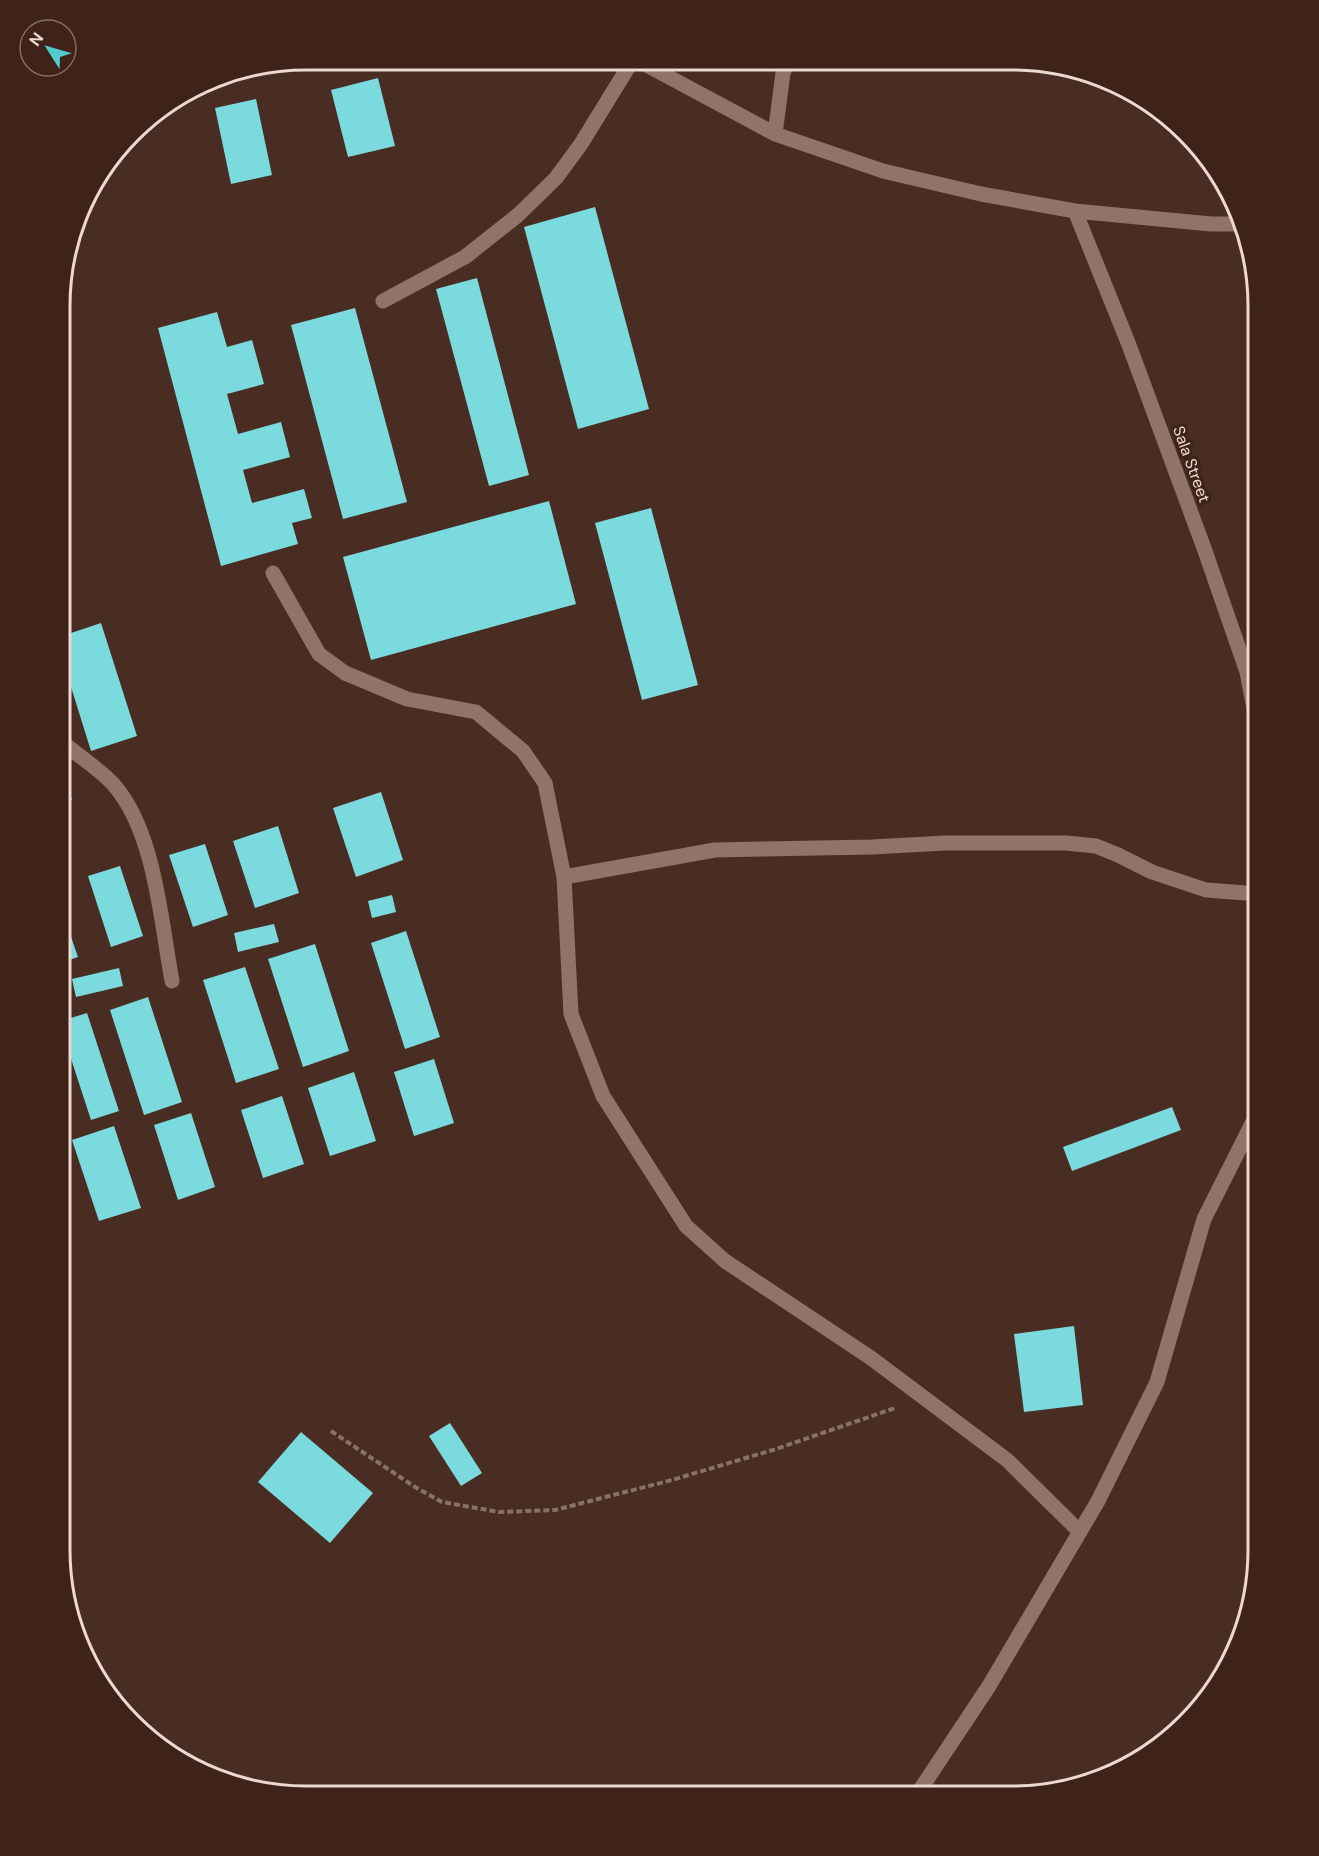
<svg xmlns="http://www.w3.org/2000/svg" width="1319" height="1856" viewBox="0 0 1319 1856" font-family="'DM Sans',sans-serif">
	<rect width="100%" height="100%" fill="#4a2d22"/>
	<path fill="#7bdadd" d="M378 78 395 146 348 157 331 90Z
		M256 99 272 175 231 184 215 108Z
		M595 207 649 409 578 429 524 227Z
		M477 278 529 475 489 486 436 289Z
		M355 308 407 502 343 519 291 325Z
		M217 312 227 347 252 340 264 384 227 394 238 434 281 422 290 457 243 470 252 503 304 489 312 518 292 523 298 544 221 566 158 328Z
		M549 501 576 604 371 660 343 557Z
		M651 508 698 685 642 700 595 523Z
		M101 623 137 736 91 751 62 658V636Z
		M61 769 72 800 61 804Z
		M381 792 403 860 356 877 333 808Z
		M278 826 299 893 255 908 233 841Z
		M205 844 228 915 193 927 169 855Z
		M120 866 143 936 111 947 88 876Z
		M392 895 396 912 372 918 368 901Z
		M61 908 78 957 61 963Z
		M274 924 279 942 238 952 234 933Z
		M406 931 440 1037 405 1049 371 943Z
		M315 944 349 1051 303 1067 268 959Z
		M245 967 279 1069 236 1083 203 980Z
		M119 968 123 986 76 997 72 979Z
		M148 997 182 1102 144 1115 110 1010Z
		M87 1013 119 1111 91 1120 61 1028V1021Z
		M434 1059 454 1123 414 1136 394 1072Z
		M354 1072 376 1141 330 1156 308 1088Z
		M282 1096 304 1164 263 1178 241 1110Z
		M1172 1107 1181 1130 1072 1171 1063 1147Z
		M191 1113 215 1187 178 1200 154 1125Z
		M114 1126 141 1208 99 1221 72 1140Z
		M1074 1326 1083 1405 1024 1412 1014 1334Z
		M450 1423 482 1473 461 1486 429 1436Z
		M301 1432 373 1493 330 1543 258 1482Z"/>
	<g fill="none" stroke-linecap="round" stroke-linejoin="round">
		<path stroke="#8a7167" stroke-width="4" stroke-dasharray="6 3" stroke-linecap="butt" d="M331 1431 415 1487 442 1502 499 1512 555 1510 672 1480 776 1449 895 1408"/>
		<path stroke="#917369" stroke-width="15" d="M639 61 775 134 883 171 981 194 1075 211 1211 224H1240
			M775 134 783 73 788 61
			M1075 211 1129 345 1204 548 1247 672 1259 735
			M383 301 465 257 518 215 556 178 581 144 632 61
			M273 573 319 654 345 673 407 699 476 712 523 751 545 783 564 877 571 1014 603 1096 686 1226 725 1261 871 1358 1007 1460 1080 1532
			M61 741C77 755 101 770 114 785 155 832 161 922 172 981
			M564 877 715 850 872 847 945 843H1066L1096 846 1118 855 1152 872 1206 890 1259 894
			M916 1796 989 1686 1098 1501 1157 1382 1204 1219 1259 1110"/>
	</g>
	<g text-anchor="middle" stroke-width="6" stroke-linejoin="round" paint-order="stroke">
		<g font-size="16" fill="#edd9d2" stroke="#3f2318">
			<text transform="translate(1192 464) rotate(70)" y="6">Sala Street</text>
		</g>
	</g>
	<path d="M0 0H1319V1856H0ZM306 70H1012A236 236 0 0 1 1248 306V1550A236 236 0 0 1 1012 1786H306A236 236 0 0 1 70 1550V306A236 236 0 0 1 306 70Z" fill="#3f2318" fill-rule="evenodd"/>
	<path fill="none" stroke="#edd9d2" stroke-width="3" d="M306 70H1012A236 236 0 0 1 1248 306V1550A236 236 0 0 1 1012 1786H306A236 236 0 0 1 70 1550V306A236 236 0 0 1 306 70Z"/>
	<g transform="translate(48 48) rotate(307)"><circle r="28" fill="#3f2318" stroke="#856c62" stroke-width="1.5"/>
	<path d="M0-4.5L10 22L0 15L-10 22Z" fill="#52ccd0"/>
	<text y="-9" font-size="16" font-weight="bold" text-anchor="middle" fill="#edd9d2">N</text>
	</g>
</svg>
